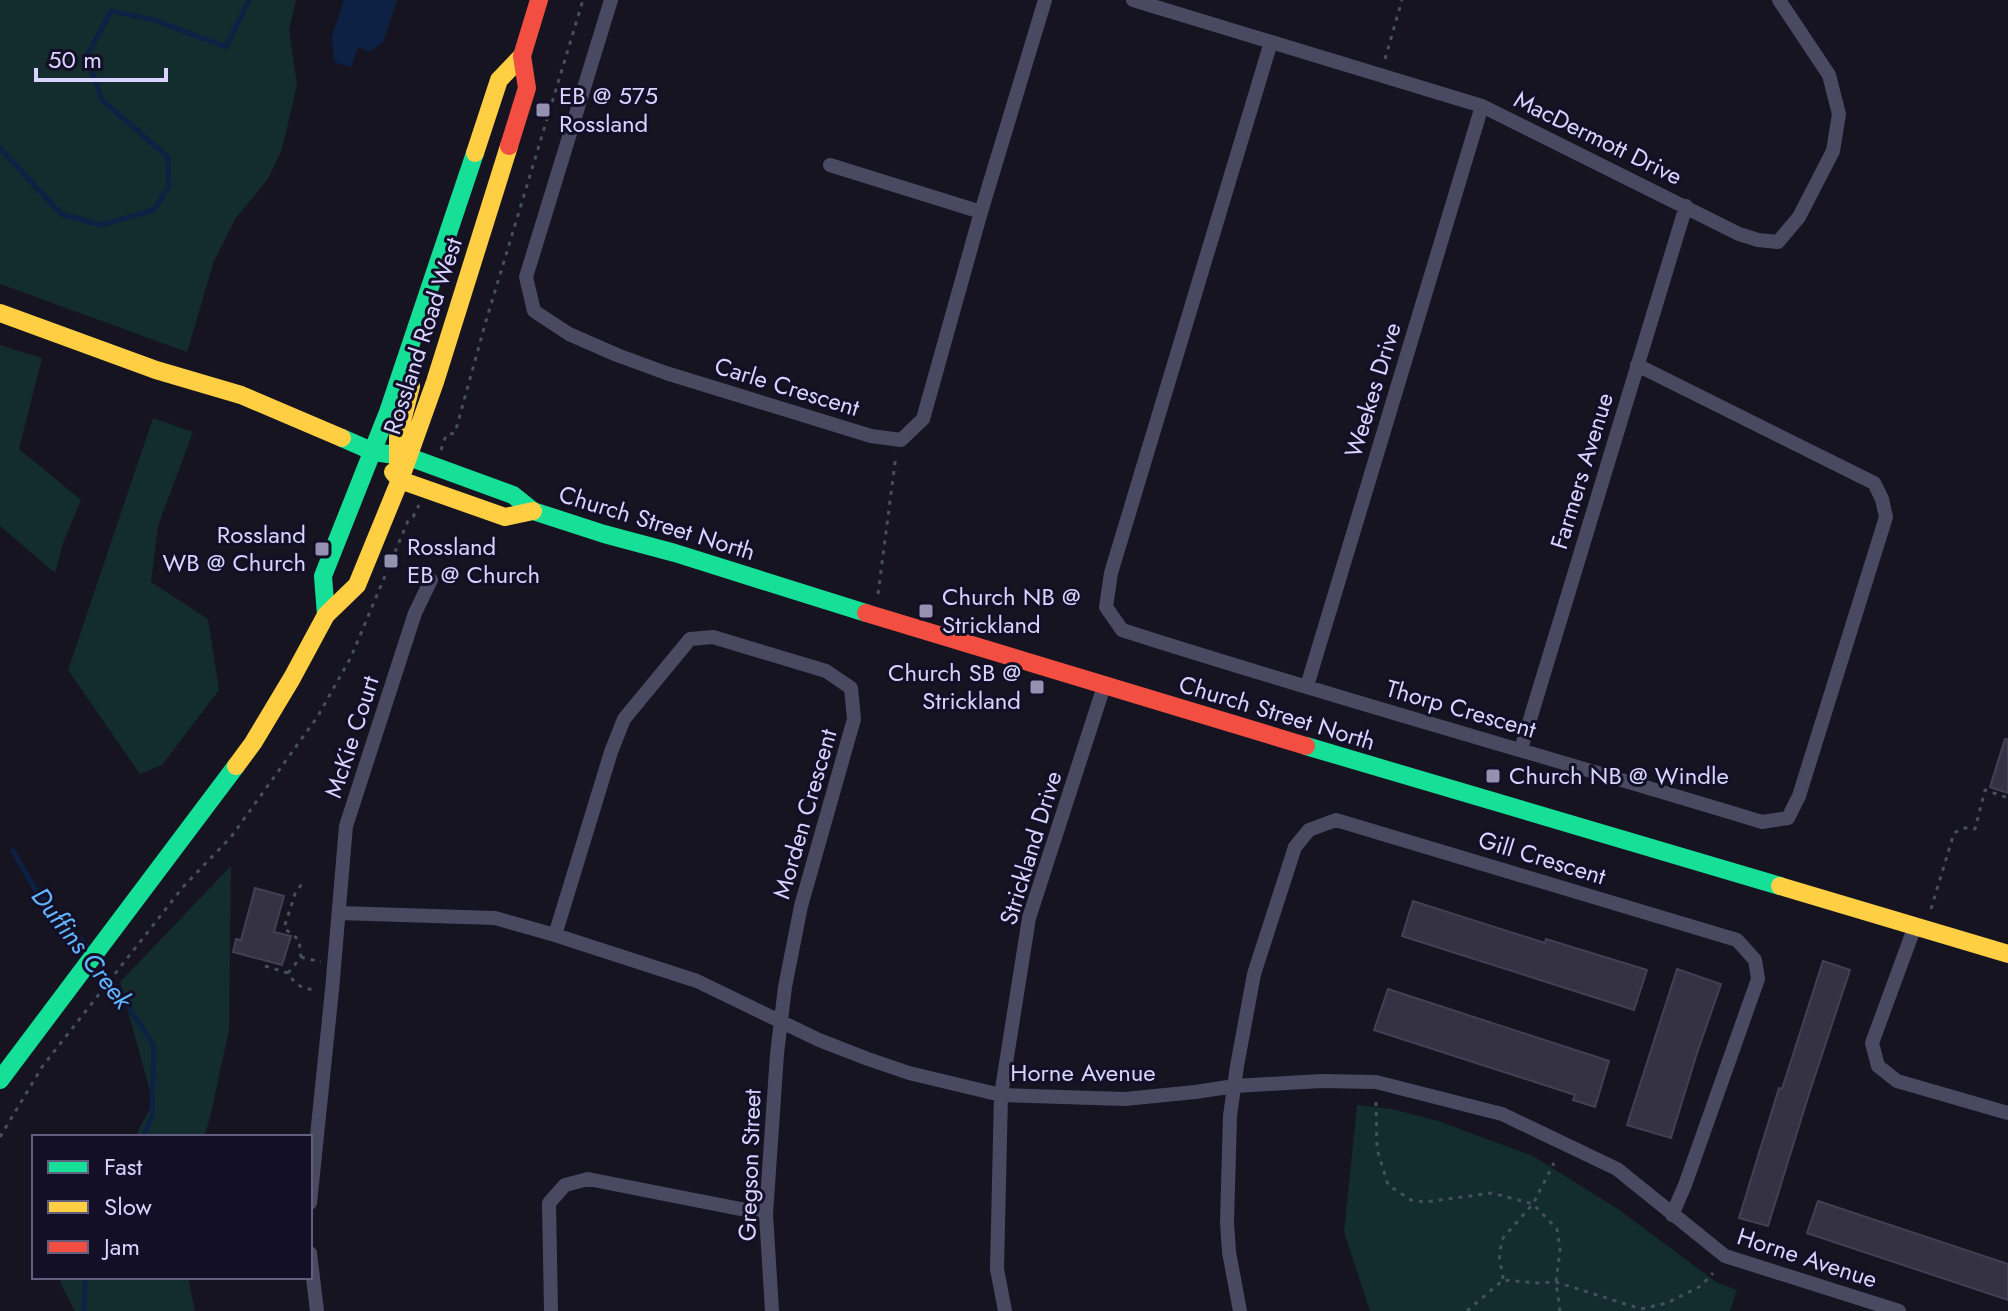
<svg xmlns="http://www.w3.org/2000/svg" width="2008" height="1311" viewBox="0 0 2008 1311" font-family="Jost,sans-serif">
	<rect width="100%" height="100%" fill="#161421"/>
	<path fill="#132c2d" d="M0 0H296L289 30 297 85 282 149 268 179 235 219 214 261 187 352 0 284Z
		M0 345 42 358 19 449 81 500 63 543 55 573 0 526Z
		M153 418 193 432 158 526 151 582 208 619 219 690 162 765 140 774 68 670Z
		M231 866 229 1030 210 1118 204 1137H135L153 1102 120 982Z
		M1357 1105 1392 1109 1438 1121 1533 1156 1618 1209 1716 1282 1737 1290 1730 1311H1370L1344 1232Z
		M63 1277H188L195 1311H75L60 1282Z"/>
	<path fill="#0d2144" d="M344 0H397L383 42 369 52 358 47 351 67 334 62 332 36Z"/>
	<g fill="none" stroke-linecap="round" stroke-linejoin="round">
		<path stroke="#0d2144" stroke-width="5" d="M0 148 61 214 101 225 154 210 169 186 168 157 102 100 87 56 111 11 154 20 226 47 249 0
			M13 851 35 889 91 951
			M97 959 154 1046 152 1116 143 1137
			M84 1311 85 1277"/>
	</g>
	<path fill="#343243" stroke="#433f54" stroke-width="2" d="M2005 739H2008V793L1990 787Z
		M255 888 284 896 274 932 291 936 282 965 233 952 236 939 241 940Z
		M1413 901 1545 943 1546 939 1647 970 1634 1010 1402 936Z
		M1823 961 1850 970 1808 1097 1768 1226 1739 1218 1779 1088 1782 1089Z
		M1677 969 1721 984 1697 1053 1671 1138 1627 1125Z
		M1388 989 1609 1061 1595 1107 1573 1100 1575 1095 1374 1030Z
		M1818 1201 2008 1264V1300L1807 1233Z"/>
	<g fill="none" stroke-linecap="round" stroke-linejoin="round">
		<path stroke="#44505f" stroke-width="3" stroke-dasharray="4 6" stroke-linecap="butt" d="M1385 59 1402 0
			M441 450 446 435 455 433 486 321 583 0
			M878 594 896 455
			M1931 909 1954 833 1964 828 1975 829 1985 790 2008 798
			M301 957 321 962
			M265 966 288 973C295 985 303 989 316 990
			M288 973 301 957 299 940 284 928 295 894 303 882
			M1376 1102 1377 1149 1388 1185 1411 1200 1425 1202 1492 1193 1533 1204 1557 1229 1560 1250 1556 1282 1560 1311
			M0 1137 42 1067 183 887 231 837 318 716 351 657 408 521 413 517 419 505
			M1503 1279 1499 1254 1503 1238 1533 1204 1554 1163
			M1467 1311 1503 1280 1538 1283 1556 1282 1641 1309 1667 1303 1701 1286 1713 1273"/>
		<path stroke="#4a4962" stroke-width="14" d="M611 0 526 277 534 311 569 334 617 355 666 373 871 436 901 440 923 419 981 212 1045 0
			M1133 0 1482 106 1739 234 1758 240 1778 242 1799 217 1833 151 1839 114 1829 75 1779 0
			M1271 42 1111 573 1106 607 1122 630C1334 698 1549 757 1762 822L1788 818 1799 796 1886 517 1882 499 1874 483 1637 365
			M830 165 981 212
			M1307 686 1482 106
			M1521 749 1686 206
			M339 913 495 918 555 935 697 981 819 1040 868 1059 909 1073 1001 1095 1125 1099 1195 1092 1235 1086 1321 1081 1376 1082 1502 1114 1617 1169 1725 1256 1899 1311
			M1915 926 1872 1043 1878 1066 1897 1081 2008 1113
			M555 935 611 752 624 719 690 639 713 637 826 671 851 688 854 719 801 906 785 987 777 1054 766 1214 772 1311
			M310 1203 332 990 346 826 415 613 431 580
			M310 1253 317 1311
			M551 1311 549 1203 565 1185 588 1179 766 1214
			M1005 1311 997 1269 1001 1095 1029 918 1104 686
			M1240 1311 1229 1252 1227 1222 1230 1116 1237 1066 1254 974 1295 847 1309 830 1336 820 1737 940 1755 960 1758 979 1685 1185 1672 1215"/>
		<path stroke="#16e098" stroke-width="18" d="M342 438 374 452 409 457 513 495 533 511 604 534 675 553 866 613
			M326 615 323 576 388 412 475 153
			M1306 746 1780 886
			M0 1080 236 766"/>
		<path stroke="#ffcf43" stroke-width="18" d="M475 153 499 80 522 56
			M0 313 156 370 241 395 342 438
			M398 468V437L411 386
			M393 472 400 480 505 517 533 511
			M236 766 253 743 292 678 326 615 357 585 400 480 435 382 509 146
			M1780 886 2008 954"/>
		<path stroke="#f24e42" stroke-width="18" d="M509 146 527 88 522 56 539 0
			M866 613 1306 746"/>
	</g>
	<g fill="#9591b1" stroke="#130f26" stroke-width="3">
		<rect x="535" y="102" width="16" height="16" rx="4"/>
		<rect x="314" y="541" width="16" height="16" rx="4"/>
		<rect x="383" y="553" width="16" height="16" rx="4"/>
		<rect x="918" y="603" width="16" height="16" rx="4"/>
		<rect x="1029" y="679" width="16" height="16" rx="4"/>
		<rect x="1485" y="768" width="16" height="16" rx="4"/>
	</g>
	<g text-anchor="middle" stroke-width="6" stroke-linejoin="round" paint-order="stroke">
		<g font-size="24" fill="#d9d4ff" stroke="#130f26" text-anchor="start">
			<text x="559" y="104">EB @ 575<tspan x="559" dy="28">Rossland</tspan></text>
			<text x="306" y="543" text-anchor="end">Rossland<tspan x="306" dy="28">WB @ Church</tspan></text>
			<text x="407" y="555">Rossland<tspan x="407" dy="28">EB @ Church</tspan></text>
			<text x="942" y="605">Church NB @<tspan x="942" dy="28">Strickland</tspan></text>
			<text x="1021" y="681" text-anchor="end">Church SB @<tspan x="1021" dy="28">Strickland</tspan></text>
			<text x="1509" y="784">Church NB @ Windle</text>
		</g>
		<g font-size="24" fill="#d9d4ff" stroke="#130f26">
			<text transform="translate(1598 138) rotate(26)" y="8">MacDermott Drive</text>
			<text transform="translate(423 336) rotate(-72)" y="8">Rossland Road West</text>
			<text transform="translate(787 387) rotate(17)" y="8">Carle Crescent</text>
			<text transform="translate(1373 390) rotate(-73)" y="8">Weekes Drive</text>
			<text transform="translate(1582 471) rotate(-73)" y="8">Farmers Avenue</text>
			<text transform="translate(657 523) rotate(17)" y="8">Church Street North</text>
			<text transform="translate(1461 709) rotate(16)" y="8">Thorp Crescent</text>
			<text transform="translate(1277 713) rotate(17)" y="8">Church Street North</text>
			<text transform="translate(352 737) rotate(-72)" y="8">McKie Court</text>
			<text transform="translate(805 814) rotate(-74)" y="8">Morden Crescent</text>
			<text transform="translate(1031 848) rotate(-73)" y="8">Strickland Drive</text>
			<text transform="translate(1542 858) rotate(17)" y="8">Gill Crescent</text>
			<text x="1083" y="1081">Horne Avenue</text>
			<text transform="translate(750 1165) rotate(-88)" y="8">Gregson Street</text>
			<text transform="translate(1807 1258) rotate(18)" y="8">Horne Avenue</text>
		</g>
		<g font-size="26" font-style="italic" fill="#62b6ff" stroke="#130f26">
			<text transform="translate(82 948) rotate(52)" y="9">Duffins Creek</text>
		</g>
	</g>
	<rect x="32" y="1135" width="280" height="144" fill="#130f26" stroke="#625e7d" stroke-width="2"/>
	<rect x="48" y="1161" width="40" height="12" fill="#16e098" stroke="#625e7d" stroke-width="2"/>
	<text x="104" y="1175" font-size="24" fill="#d9d4ff">Fast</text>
	<rect x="48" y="1201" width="40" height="12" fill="#ffcf43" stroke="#625e7d" stroke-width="2"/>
	<text x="104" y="1215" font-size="24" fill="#d9d4ff">Slow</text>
	<rect x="48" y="1241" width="40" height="12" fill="#f24e42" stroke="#625e7d" stroke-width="2"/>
	<text x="104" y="1255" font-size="24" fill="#d9d4ff">Jam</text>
	<path d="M36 68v12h130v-12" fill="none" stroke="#d9d4ff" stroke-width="4"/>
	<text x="48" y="68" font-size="24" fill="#d9d4ff" stroke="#130f26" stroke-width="6" paint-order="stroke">50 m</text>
</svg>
